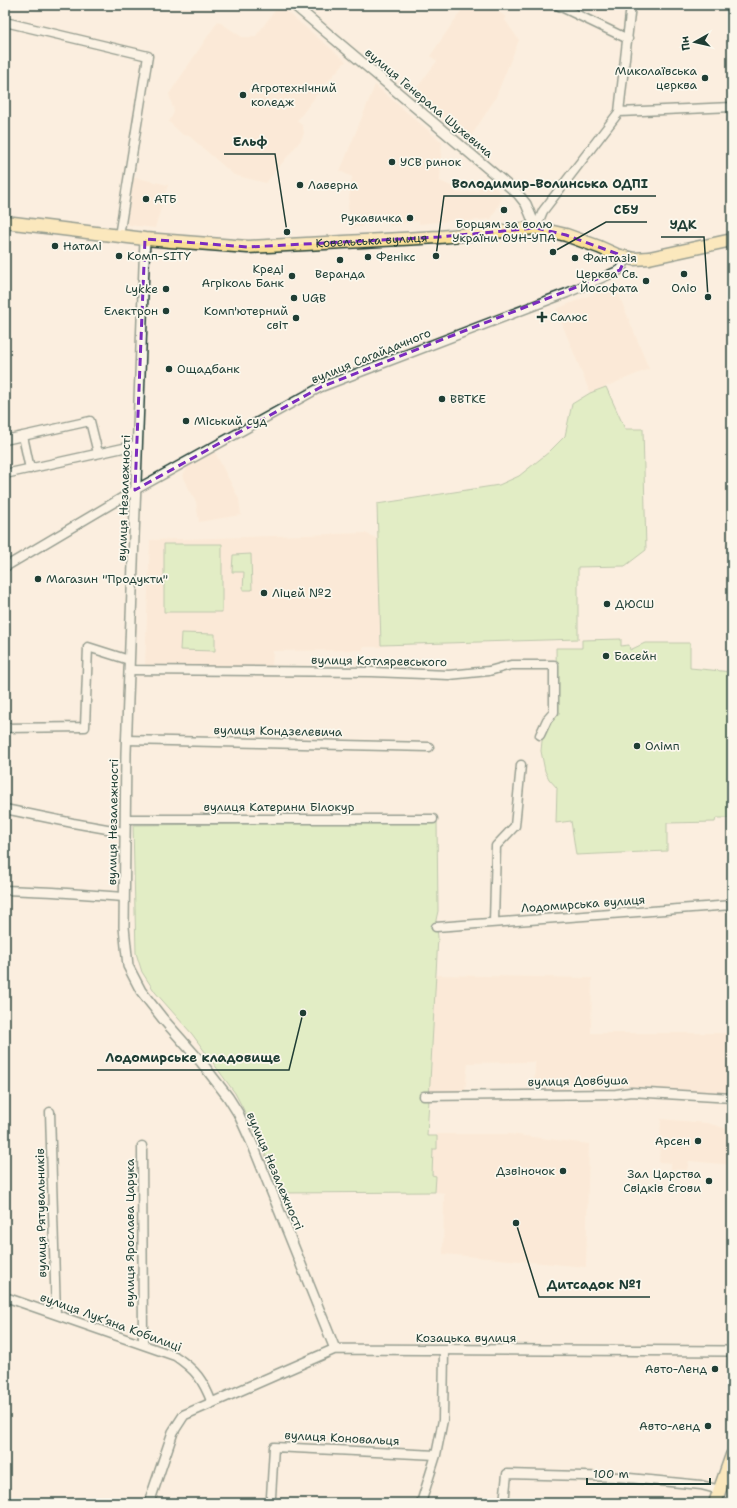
<svg xmlns="http://www.w3.org/2000/svg" width="737" height="1508" viewBox="0 0 737 1508" font-family="'Shantell Sans',sans-serif">
	<rect width="100%" height="100%" fill="#fbeedf"/>
	<filter id="ink" filterUnits="userSpaceOnUse"><feTurbulence type="fractalNoise" baseFrequency=".025" numOctaves="2"/><feDisplacementMap in="SourceGraphic" scale="8" xChannelSelector="R" yChannelSelector="G"/><feConvolveMatrix kernelMatrix="1 2 1 2 8 2 1 2 1" color-interpolation-filters="sRGB"/></filter>
	<g filter="url(#ink)">
		<path fill="#fbe3cf" d="M279 5 346 61 322 88 297 121 303 126 304 133 301 140 266 183 234 175 189 136 183 135 169 122 174 112 169 94 218 21 242 37H255Z
			M465 5H489L506 17 505 20 519 40 495 99 470 138 413 93 437 61 430 56Z
			M375 85 442 142 440 181 453 187 457 193 478 191 482 178 504 195 491 219 466 221 460 220 419 224V221L390 226V220L388 219 368 222V224L362 225V227L351 228 348 206 352 177 340 171Z
			M133 177 168 185 155 228 129 225 127 222Z
			M615 285 649 369 590 393 556 309Z
			M215 452 239 499 241 515 199 522 196 502 182 476 189 466Z
			M365 533 376 538 379 541 381 647H363V650L273 651 272 667 145 665 150 540Z
			M435 975 592 978 591 1033H732V1095L613 1085 612 1087 566 1083 565 1089 534 1090 535 1062 468 1063 465 1092H429Z
			M661 1119 707 1123 732 1130V1165L689 1161 687 1170 671 1169V1163L659 1162Z
			M437 1134H509L589 1144 586 1267 443 1254 444 1193 435 1192 436 1176H432L433 1149H437Z"/>
		<path fill="#c4eca7" stroke="#72946e" d="M606 387 625 429H643L646 550 625 566 578 567V639L381 645 377 504 499 485 519 476 549 452 565 436 572 404 590 393Z
			M164 544H222V612H164Z
			M251 554 252 590H243L244 572H232L233 555Z
			M181 633 215 634V651L180 650Z
			M621 639V646L629 645 630 650 645 643H690V668L732 672V818H716L715 822 667 823V851L576 855 571 821 556 823 557 788 549 779 545 771 541 751 542 741 547 727 557 713 556 648H582V640Z
			M437 822 438 911 436 920 438 937 427 1136H437V1149H433L432 1175 436 1176 435 1192 279 1193 262 1145 235 1093 192 1034 155 992 142 972 136 953 133 825Z"/>
		<g fill="none" stroke-linecap="round" stroke-linejoin="round">
			<g stroke="#1f3d34" stroke-width="11">
				<path id="minor" d="M557 5 628 39
					M5 22 148 56 119 236
					M619 112 732 107
					M536 228 543 211 619 112 631 5
					M23 436 30 469
					M5 440 90 421 98 453
					M5 474 137 445
					M5 567 135 490 321 387 567 293 620 270 623 266 626 257
					M129 670 372 672 449 675 489 671 511 665H554V712L547 720 540 735
					M5 728 85 727 88 647 129 660
					M126 740 429 747
					M5 809 73 823 124 832
					M125 819H433
					M5 890 53 892 124 897
					M494 922 496 846 515 826 521 765
					M436 927 732 905
					M424 1096 616 1094 631 1092 732 1098
					M50 1112 56 1314
					M142 1146 143 1344
					M5 1297 175 1356C196 1370 203 1380 212 1403
					M271 1497 274 1447 436 1455
					M421 1503 436 1455 443 1420 444 1350
					M504 1503 507 1474 619 1477 701 1485 720 1490"/>
			</g>
			<g stroke="#1f3d34" stroke-width="12">
				<path id="tertiary" d="M294 5 518 194 526 204 536 228
					M145 239 126 753 124 927 128 966 141 991 163 1019 201 1062 228 1097 238 1113 254 1148 335 1349
					M149 1503 173 1432 184 1415 335 1349 732 1351"/>
			</g>
			<g stroke="#1f3d34" stroke-width="15">
				<g id="primary">
					<path id="s1" d="M5 222 145 239 248 247 439 237 536 228 566 235 599 247 617 255 634 259 649 258 732 240"/>
					<path d="M715 1503 732 1455"/>
				</g>
			</g>
			<use href="#minor" stroke="#fbf7ec" stroke-width="8"/>
			<use href="#tertiary" stroke="#fbf7ec" stroke-width="9"/>
			<use href="#primary" stroke="#fadf96" stroke-width="12"/>
		</g>
	</g>
	<path d="M0 0H737V1508H0ZM536 228 566 235 626 257 620 270 321 387 135 490 145 239 248 247 439 237Z" fill="#fbeedf" fill-opacity=".55" fill-rule="evenodd"/>
	<path fill="none" stroke="#7b2cbf" stroke-width="3" stroke-dasharray="8 5" stroke-linejoin="round" d="M536 228 566 235 626 257 620 270 321 387 135 490 145 239 248 247 439 237Z"/>
	<g fill="#1f3d34" stroke="#fbf7ec" stroke-width="1.5">
		<circle cx="705" cy="78" r="4"/>
		<circle cx="243" cy="95" r="4"/>
		<circle cx="392" cy="162" r="4"/>
		<circle cx="300" cy="185" r="4"/>
		<circle cx="146" cy="199" r="4"/>
		<circle cx="504" cy="210" r="4"/>
		<circle cx="410" cy="218" r="4"/>
		<circle cx="55" cy="246" r="4"/>
		<circle cx="119" cy="256" r="4"/>
		<circle cx="368" cy="257" r="4"/>
		<circle cx="575" cy="258" r="4"/>
		<circle cx="340" cy="260" r="4"/>
		<circle cx="684" cy="274" r="4"/>
		<circle cx="292" cy="276" r="4"/>
		<circle cx="646" cy="281" r="4"/>
		<circle cx="166" cy="289" r="4"/>
		<circle cx="294" cy="298" r="4"/>
		<circle cx="166" cy="311" r="4"/>
		<path d="M540 311h4v4h4v4h-4v4h-4v-4h-4v-4h4z"/>
		<circle cx="296" cy="318" r="4"/>
		<circle cx="169" cy="369" r="4"/>
		<circle cx="442" cy="399" r="4"/>
		<circle cx="186" cy="421" r="4"/>
		<circle cx="38" cy="579" r="4"/>
		<circle cx="264" cy="593" r="4"/>
		<circle cx="607" cy="604" r="4"/>
		<circle cx="606" cy="656" r="4"/>
		<circle cx="637" cy="746" r="4"/>
		<circle cx="698" cy="1141" r="4"/>
		<circle cx="563" cy="1171" r="4"/>
		<circle cx="709" cy="1181" r="4"/>
		<circle cx="715" cy="1369" r="4"/>
		<circle cx="708" cy="1426" r="4"/>
	</g>
	<g text-anchor="middle" stroke-width="3.5" stroke-linejoin="round" paint-order="stroke">
		<g font-size="12" fill="#1f3d34" stroke="#fbf7ec" text-anchor="start">
			<text x="697" y="75" text-anchor="end">Миколаївська<tspan x="697" dy="14">церква</tspan></text>
			<text x="251" y="92">Агротехнічний<tspan x="251" dy="14">коледж</tspan></text>
			<text x="400" y="166">УСВ ринок</text>
			<text x="308" y="189">Лаверна</text>
			<text x="154" y="203">АТБ</text>
			<text x="402" y="222" text-anchor="end">Рукавичка</text>
			<text x="504" y="228" text-anchor="middle">Борцям за волю<tspan x="504" dy="14">України ОУН-УПА</tspan></text>
			<text x="63" y="250">Наталі</text>
			<text x="127" y="260">Комп-SITY</text>
			<text x="376" y="261">Фенікс</text>
			<text x="583" y="262">Фантазія</text>
			<text x="284" y="273" text-anchor="end">Креді<tspan x="284" dy="14">Агріколь Банк</tspan></text>
			<text x="340" y="278" text-anchor="middle">Веранда</text>
			<text x="638" y="278" text-anchor="end">Церква Св.<tspan x="638" dy="14">Йософата</tspan></text>
			<text x="684" y="292" text-anchor="middle">Оліо</text>
			<text x="158" y="293" text-anchor="end">Lykke</text>
			<text x="302" y="302">UGB</text>
			<text x="158" y="315" text-anchor="end">Електрон</text>
			<text x="288" y="315" text-anchor="end">Комп'ютерний<tspan x="288" dy="14">світ</tspan></text>
			<text x="550" y="321">Салюс</text>
			<text x="177" y="373">Ощадбанк</text>
			<text x="450" y="403">ВВТКЕ</text>
			<text x="194" y="425">Міський суд</text>
			<text x="46" y="583">Магазин "Продукти"</text>
			<text x="272" y="597">Ліцей №2</text>
			<text x="615" y="608">ДЮСШ</text>
			<text x="614" y="660">Басейн</text>
			<text x="645" y="750">Олімп</text>
			<text x="690" y="1145" text-anchor="end">Арсен</text>
			<text x="555" y="1175" text-anchor="end">Дзвіночок</text>
			<text x="701" y="1178" text-anchor="end">Зал Царства<tspan x="701" dy="14">Свідків Єгови</tspan></text>
			<text x="707" y="1373" text-anchor="end">Авто-Ленд</text>
			<text x="700" y="1430" text-anchor="end">Авто-ленд</text>
		</g>
		<g font-size="12" fill="#1f3d34" stroke="#fbf7ec">
			<text transform="translate(429 103) rotate(40)" y="4">вулиця Генерала Шухевича</text>
			<text dy="4" stroke="none"><textPath href="#s1" startOffset="368">Ковельська вулиця</textPath></text>
			<text transform="translate(371 356) rotate(-22)" y="4">вулиця Сагайдачного</text>
			<text transform="translate(124 498) rotate(-88)" y="4">вулиця Незалежності</text>
			<text transform="translate(379 661) rotate(1)" y="4">вулиця Котляревського</text>
			<text transform="translate(278 731) rotate(1)" y="4">вулиця Кондзелевича</text>
			<text x="279" y="811">вулиця Катерини Білокур</text>
			<text transform="translate(113 822) rotate(-89)" y="4">вулиця Незалежності</text>
			<text transform="translate(583 904) rotate(-4)" y="4">Лодомирська вулиця</text>
			<text transform="translate(578 1081) rotate(-1)" y="4">вулиця Довбуша</text>
			<text transform="translate(275 1171) rotate(67)" y="4">вулиця Незалежності</text>
			<text transform="translate(41 1213) rotate(-91)" y="4">вулиця Рятувальників</text>
			<text transform="translate(130 1233) rotate(-90)" y="4">вулиця Ярослава Царука</text>
			<text transform="translate(111 1322) rotate(20)" y="4">вулиця Лукʼяна Кобилиці</text>
			<text x="466" y="1342">Козацька вулиця</text>
			<text transform="translate(342 1438) rotate(3)" y="4">вулиця Коновальця</text>
		</g>
	</g>
	<path fill="none" stroke="#1f3d34" stroke-width="1.5" d="M287 232L275 154H224M436 256L444 196H656M553 252L606 222H647M708 297L704 237H661M303 1013L289 1070H97M516 1223L539 1297H650"/>
	<g fill="#1f3d34" stroke="#fbf7ec" stroke-width="1.5">
		<circle cx="287" cy="232" r="4"/>
		<circle cx="436" cy="256" r="4"/>
		<circle cx="553" cy="252" r="4"/>
		<circle cx="708" cy="297" r="4"/>
		<circle cx="303" cy="1013" r="4"/>
		<circle cx="516" cy="1223" r="4"/>
	</g>
	<g font-size="13" text-anchor="middle" font-weight="bold" fill="#1f3d34" stroke="#fbf7ec" stroke-width="3.5" stroke-linejoin="round" paint-order="stroke">
		<text x="250" y="146">Ельф</text>
		<text x="550" y="188">Володимир-Волинська ОДПІ</text>
		<text x="626" y="214">СБУ</text>
		<text x="683" y="229">УДК</text>
		<text x="193" y="1062">Лодомирське кладовище</text>
		<text x="594" y="1289">Дитсадок №1</text>
	</g>
	<rect width="737" height="1508" fill="none" stroke="#fbf7ec" stroke-width="20"/>
	<rect x="10" y="10" width="717" height="1488" fill="none" stroke="#1f3d34" stroke-width="1.5" filter="url(#ink)"/>
	<g transform="translate(695 42) rotate(262)" stroke="#fbf7ec" stroke-width="3" paint-order="stroke">
	<path d="M0-3L7 15L0 10L-7 15Z" fill="#1f3d34"/>
	<text y="-6" font-size="11" font-weight="bold" text-anchor="middle" fill="#1f3d34">Пн</text>
	</g>
	<path d="M587 1478v6h123v-6" fill="none" stroke="#1f3d34" stroke-width="2"/>
	<text x="593" y="1478" font-size="12" fill="#1f3d34" stroke="#fbf7ec" stroke-width="3" paint-order="stroke">100 m</text>
</svg>
